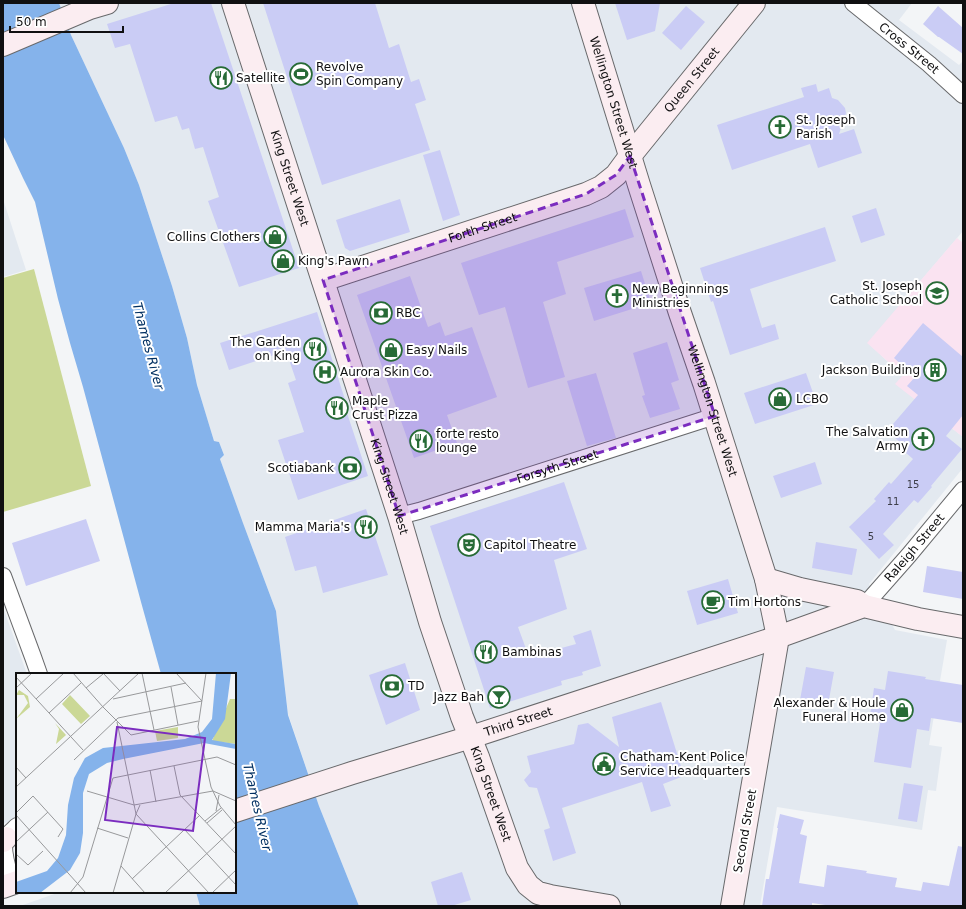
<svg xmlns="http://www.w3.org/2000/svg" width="966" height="909" viewBox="0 0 966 909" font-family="'DejaVu Sans',sans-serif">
	<rect width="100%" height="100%" fill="#f3f5f7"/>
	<path fill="#e3e9f0" d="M59 3H912L899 20 959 65 963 61V231L868 343 903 376 896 384 963 437V468L869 584 895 630 947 640 929 745 942 747 936 791 928 790 922 830 777 807 760 906H359L319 806 288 714 276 611 243 523 220 459 224 455 219 442 214 441 197 385 187 338 172 286 139 185 124 148 71 35Z
		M3 199 26 270 3 277Z
		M3 607 27 674H17V816L15 819 3 824Z
		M60 892H196L200 906H20Z"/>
	<path fill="#fae3f1" d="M957 238 963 243V437L895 384 903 375 867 343Z"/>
	<path fill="#cbd896" d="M34 269 91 486 3 512V278Z"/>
	<path fill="#85b3eb" d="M3 3H59L71 35 124 148 139 185 172 286 187 338 197 385 214 441 219 442 224 455 220 459 243 523 276 611 288 715 319 806 359 906H200L196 892H235V674H161L141 602 83 387 70 343 58 299 35 202 23 178 3 135Z"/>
	<path fill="#caccf5" d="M174 3H211L299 268 239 287 208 201 219 197 203 147 195 149 189 128 182 130 177 116 155 122 130 44 115 48 107 24Z
		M263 3H375L389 48 399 44 411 82 419 79 426 100 415 104 430 150 322 185Z
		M615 3H660L655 31 627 40Z
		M686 6 705 22 681 50 662 33Z
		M938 6 963 28V54L939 37H938L923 24Z
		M816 84 818 92 829 88 832 98 838 100 845 108 846 113 839 134 854 129 862 153 818 168 810 144 732 170 717 125 804 97 801 88Z
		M440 150 460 215 443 221 423 155Z
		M400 199 410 232 350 251 345 248 336 220Z
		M876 208 885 235 861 243 852 216Z
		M625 209 634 237 557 262 566 294 543 302 565 377 528 388 505 307 479 315 461 263Z
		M825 227 836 261 750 289 762 328 775 324 779 339 730 355 713 301 711 302 700 268Z
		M641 271 651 303 594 321 584 288Z
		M410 276 428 327 440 322 445 336 472 327 497 397 447 415 457 443 414 458 357 295Z
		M317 312 348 409 346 410 368 476 298 500 278 440 304 432 288 383 296 380 286 351 229 370 220 343Z
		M923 323 963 357V415L946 436 962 449 931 486 932 487 918 503 914 500 883 534 894 545 879 559 849 527 876 501 874 499 889 482 891 484 913 459 898 446 901 443 887 431 918 395 907 386 915 377 894 358Z
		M667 342 679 380 671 383 680 409 650 418 642 396 645 395 633 353Z
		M596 373 616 438 587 446 567 381Z
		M806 373 817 404 755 424 744 393Z
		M815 462 822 484 781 498 773 476Z
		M564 482 587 549 554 560 567 609 518 627 529 657 576 644 573 636 591 630 601 666 582 672 583 675 561 681 562 685 490 708 430 526Z
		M366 509 388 575 323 593 316 566 295 571 285 537Z
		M86 519 100 561 26 586 12 543Z
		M816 542 857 549 852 575 812 568Z
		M927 566 963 572V599L923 592Z
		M728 579 738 613 697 625 687 591Z
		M405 663 420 710 386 725 369 675Z
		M806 667 834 672 828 705 800 700Z
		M888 671 926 677 925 679 963 685V723L931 718 929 731 917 729 911 768 874 762 880 723 869 722 874 688 885 690Z
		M661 702 684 776 663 784 671 806 651 812 642 782 562 808 576 853 553 861 544 830 550 828 537 788 529 787 524 780 531 772 527 756 574 744 578 725 588 723 619 747 612 717Z
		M904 783 923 786 917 822 898 819Z
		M780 814 804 820 800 834 807 836 799 883 824 887 827 865 867 871 866 873 897 878 895 887 921 891 923 882 949 886 958 846 963 847V906H832L812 903V906H762L766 879H769L778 828H777Z
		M462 872 471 900 451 906H438L431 882Z"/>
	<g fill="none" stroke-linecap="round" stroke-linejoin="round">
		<g stroke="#68696b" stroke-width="18">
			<g id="street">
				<path id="s1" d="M853 3 929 64 963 95"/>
				<path id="s2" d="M399 516 419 511 715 416"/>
				<path d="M3 576 33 657 39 674"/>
				<path id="s3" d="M864 606 909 555 963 490"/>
				<path d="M12 883C9 872 0 848 6 837 9 833 14 829 17 826"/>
			</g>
		</g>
		<g stroke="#68696b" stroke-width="24">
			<g id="secondary">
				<path id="s4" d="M233 3 399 516 430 622 462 717 478 757 517 868 528 885 538 893 550 896 609 906"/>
				<path id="s5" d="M583 3 639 185 680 313 704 383 766 579 778 637 732 906"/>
				<path d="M3 45 90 8 107 3"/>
				<path id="s6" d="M323 280 586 194 601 187 616 175 630 156 754 3"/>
				<path d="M766 579 800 589 857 601 864 606"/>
				<path id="s7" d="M235 811 352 773 471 737 778 637 864 606 918 619 963 627"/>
				<path d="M3 841 6 838"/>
				<path d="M3 887 17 882"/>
			</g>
		</g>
		<use href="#street" stroke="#fff" stroke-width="16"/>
		<use href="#secondary" stroke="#fbedf1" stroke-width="22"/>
	</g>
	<path fill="#7b2cbf" fill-opacity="0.2" stroke="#7b2cbf" stroke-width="3" stroke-dasharray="8 5" stroke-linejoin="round" d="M630 156 715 416 399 516 323 280 586 194 616 175Z"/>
	<defs>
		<g id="stadium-ring" transform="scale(1.15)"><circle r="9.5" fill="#fff" stroke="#276b36" stroke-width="1.5"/><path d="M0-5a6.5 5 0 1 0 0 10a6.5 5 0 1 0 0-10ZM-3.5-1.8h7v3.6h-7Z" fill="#276b36"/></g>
		<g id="restaurant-ring" transform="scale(1.15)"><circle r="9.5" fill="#fff" stroke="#276b36" stroke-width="1.5"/><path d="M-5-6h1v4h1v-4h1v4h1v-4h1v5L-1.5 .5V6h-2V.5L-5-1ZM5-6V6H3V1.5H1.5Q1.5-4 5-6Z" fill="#276b36"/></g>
		<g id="church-ring" transform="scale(1.15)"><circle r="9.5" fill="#fff" stroke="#276b36" stroke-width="1.5"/><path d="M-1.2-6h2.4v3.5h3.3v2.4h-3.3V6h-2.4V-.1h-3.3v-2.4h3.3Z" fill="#276b36"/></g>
		<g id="shop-ring" transform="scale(1.15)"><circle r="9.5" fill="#fff" stroke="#276b36" stroke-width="1.5"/><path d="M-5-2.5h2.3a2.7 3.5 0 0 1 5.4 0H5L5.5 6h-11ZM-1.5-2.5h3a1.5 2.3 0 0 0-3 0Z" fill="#276b36"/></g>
		<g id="school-ring" transform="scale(1.15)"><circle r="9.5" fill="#fff" stroke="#276b36" stroke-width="1.5"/><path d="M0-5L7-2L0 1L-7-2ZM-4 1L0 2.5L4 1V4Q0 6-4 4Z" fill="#276b36"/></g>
		<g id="bank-ring" transform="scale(1.15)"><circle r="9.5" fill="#fff" stroke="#276b36" stroke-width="1.5"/><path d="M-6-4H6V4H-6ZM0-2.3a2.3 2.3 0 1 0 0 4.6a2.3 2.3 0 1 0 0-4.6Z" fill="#276b36"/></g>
		<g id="building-ring" transform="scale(1.15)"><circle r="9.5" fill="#fff" stroke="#276b36" stroke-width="1.5"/><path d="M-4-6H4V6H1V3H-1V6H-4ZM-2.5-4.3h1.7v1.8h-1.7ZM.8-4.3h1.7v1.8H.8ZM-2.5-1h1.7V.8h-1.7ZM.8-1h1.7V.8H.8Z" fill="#276b36"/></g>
		<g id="hospital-ring" transform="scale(1.15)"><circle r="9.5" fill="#fff" stroke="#276b36" stroke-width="1.5"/><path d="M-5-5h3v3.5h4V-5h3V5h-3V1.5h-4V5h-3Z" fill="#276b36"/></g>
		<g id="theatre-ring" transform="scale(1.15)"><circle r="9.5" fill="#fff" stroke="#276b36" stroke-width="1.5"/><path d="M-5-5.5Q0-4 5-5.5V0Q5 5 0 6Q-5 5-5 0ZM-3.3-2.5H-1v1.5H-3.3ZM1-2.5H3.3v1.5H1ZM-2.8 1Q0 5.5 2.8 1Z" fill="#276b36"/></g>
		<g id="cafe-ring" transform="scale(1.15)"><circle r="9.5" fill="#fff" stroke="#276b36" stroke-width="1.5"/><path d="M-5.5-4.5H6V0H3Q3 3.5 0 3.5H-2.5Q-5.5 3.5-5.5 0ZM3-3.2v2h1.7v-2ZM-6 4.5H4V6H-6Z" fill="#276b36"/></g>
		<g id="bar-ring" transform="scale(1.15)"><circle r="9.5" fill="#fff" stroke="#276b36" stroke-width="1.5"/><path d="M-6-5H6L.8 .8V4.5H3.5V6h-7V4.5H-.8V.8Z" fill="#276b36"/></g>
		<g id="civic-ring" transform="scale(1.15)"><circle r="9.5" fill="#fff" stroke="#276b36" stroke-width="1.5"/><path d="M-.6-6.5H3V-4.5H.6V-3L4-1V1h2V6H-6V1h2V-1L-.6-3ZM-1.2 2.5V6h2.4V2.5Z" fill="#276b36"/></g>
	</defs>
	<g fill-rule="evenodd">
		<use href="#stadium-ring" x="301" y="74"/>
		<use href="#restaurant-ring" x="221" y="78"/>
		<use href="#church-ring" x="780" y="127"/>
		<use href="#shop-ring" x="275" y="237"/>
		<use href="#shop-ring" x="283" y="261"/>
		<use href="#school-ring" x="937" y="293"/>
		<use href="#church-ring" x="617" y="296"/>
		<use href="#bank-ring" x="381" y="313"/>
		<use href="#restaurant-ring" x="315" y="349"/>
		<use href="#shop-ring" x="391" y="350"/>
		<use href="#building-ring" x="935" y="370"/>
		<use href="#hospital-ring" x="325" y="372"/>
		<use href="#shop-ring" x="780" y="399"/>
		<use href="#restaurant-ring" x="337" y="408"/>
		<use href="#church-ring" x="923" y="439"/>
		<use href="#restaurant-ring" x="421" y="441"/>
		<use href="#bank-ring" x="350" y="468"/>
		<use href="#restaurant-ring" x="366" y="527"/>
		<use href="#theatre-ring" x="469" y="545"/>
		<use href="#cafe-ring" x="713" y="602"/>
		<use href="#restaurant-ring" x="486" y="652"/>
		<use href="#bank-ring" x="392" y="686"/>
		<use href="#bar-ring" x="499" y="697"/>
		<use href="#shop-ring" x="902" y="710"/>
		<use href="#civic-ring" x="604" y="764"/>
	</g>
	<g text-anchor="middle" stroke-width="4" stroke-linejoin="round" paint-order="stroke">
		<g font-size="10" fill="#3e3f4a">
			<text x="913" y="488">15</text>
			<text x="893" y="505">11</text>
			<text x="871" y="540">5</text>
		</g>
		<g font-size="12" fill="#101011" stroke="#fff">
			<text dy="4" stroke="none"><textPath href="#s1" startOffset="72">Cross Street</textPath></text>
			<text dy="4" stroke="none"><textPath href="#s6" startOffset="434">Queen Street</textPath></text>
			<text dy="4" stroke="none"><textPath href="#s5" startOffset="104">Wellington Street West</textPath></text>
			<text dy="4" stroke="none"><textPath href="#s4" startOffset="184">King Street West</textPath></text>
			<text dy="4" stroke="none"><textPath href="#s6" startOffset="168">Forth Street</textPath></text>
			<text dy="4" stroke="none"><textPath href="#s5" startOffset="428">Wellington Street West</textPath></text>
			<text dy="4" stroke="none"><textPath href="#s2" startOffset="166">Forsyth Street</textPath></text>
			<text dy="4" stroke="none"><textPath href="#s4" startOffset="508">King Street West</textPath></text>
			<text dy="4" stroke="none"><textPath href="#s3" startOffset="77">Raleigh Street</textPath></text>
			<text dy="4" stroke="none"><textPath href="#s7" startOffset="297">Third Street</textPath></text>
			<text dy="4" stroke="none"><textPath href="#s4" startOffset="832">King Street West</textPath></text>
			<text transform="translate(745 831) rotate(-80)" y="4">Second Street</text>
		</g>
		<g font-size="12" fill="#101011" stroke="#fff" text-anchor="start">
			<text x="316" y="71">Revolve<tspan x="316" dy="14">Spin Company</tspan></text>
			<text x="236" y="82">Satellite</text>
			<text x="796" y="124">St. Joseph<tspan x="796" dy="14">Parish</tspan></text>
			<text x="260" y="241" text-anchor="end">Collins Clothers</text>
			<text x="298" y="265">King's Pawn</text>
			<text x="922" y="290" text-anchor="end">St. Joseph<tspan x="922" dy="14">Catholic School</tspan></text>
			<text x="632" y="293">New Beginnings<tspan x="632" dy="14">Ministries</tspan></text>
			<text x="396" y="317">RBC</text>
			<text x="300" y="346" text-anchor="end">The Garden<tspan x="300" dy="14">on King</tspan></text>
			<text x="406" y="354">Easy Nails</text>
			<text x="920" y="374" text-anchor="end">Jackson Building</text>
			<text x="340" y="376">Aurora Skin Co.</text>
			<text x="796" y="403">LCBO</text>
			<text x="352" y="405">Maple<tspan x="352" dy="14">Crust Pizza</tspan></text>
			<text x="908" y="436" text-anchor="end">The Salvation<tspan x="908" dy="14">Army</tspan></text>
			<text x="436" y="438">forte resto<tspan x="436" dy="14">lounge</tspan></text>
			<text x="334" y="472" text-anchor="end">Scotiabank</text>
			<text x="350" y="531" text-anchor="end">Mamma Maria's</text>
			<text x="484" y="549">Capitol Theatre</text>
			<text x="728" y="606">Tim Hortons</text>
			<text x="502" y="656">Bambinas</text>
			<text x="408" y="690">TD</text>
			<text x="484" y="701" text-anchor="end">Jazz Bah</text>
			<text x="886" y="707" text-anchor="end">Alexander &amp; Houle<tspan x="886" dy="14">Funeral Home</tspan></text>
			<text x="620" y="761">Chatham-Kent Police<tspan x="620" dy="14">Service Headquarters</tspan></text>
		</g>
		<g font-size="13" font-style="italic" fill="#002f61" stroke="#fff">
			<text transform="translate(149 346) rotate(75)" y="5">Thames River</text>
			<text transform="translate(258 807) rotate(77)" y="5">Thames River</text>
		</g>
	</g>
	<g transform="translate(16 673)">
		<rect width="220" height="220" fill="#f3f5f7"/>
		<path d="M3 17 12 23 14 34 0 46 12 30 8 22H0ZM54 22 74 43 65 51 46 31ZM214 26H220V71L196 68ZM39 50 50 62 40 71 43 56ZM162 54V65L141 68 139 58Z" fill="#cbd896"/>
		<path d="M200 0H215L209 46 196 67 219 71 220 76 188 70 107 86 91 90 73 101 67 120V160L64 180 54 197 24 220H0V209L31 198 42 185 50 162 52 132 58 105 69 85 87 75 169 66 186 59 196 46Z" fill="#85b3eb"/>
		<path fill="none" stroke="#98999b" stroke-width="1" d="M57 0 87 34M87 0 104 18M126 0 138 57M160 0 186 28M190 0 182 54 195 114 204 133 220 152M0 4 67 77M155 14 162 52M0 15 16 0M70 15 87 1M20 26 48 0M97 26 170 10M87 34 115 62 182 48M33 40 65 10M58 87 102 45 186 28M158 93 164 122 220 181M0 94 10 105M134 97 140 129M0 114 123 0M71 118 118 132 197 118 220 128M124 132 120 141 193 220M200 138 203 122M0 140 17 123 47 156 42 164M0 142 70 220M189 148 205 135M191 150 206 137M81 155 112 165M168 156 220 212M0 169 32 139M0 181 12 192 27 178M105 193 129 220M116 206 184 142M54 220 67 204 97 105 201 84 220 92M97 220 120 141 101 49M149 220 220 153M196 220 220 197"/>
		<path fill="#7b2cbf" fill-opacity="0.15" stroke="#7b2cbf" stroke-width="2" d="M101 54 189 65 177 158 89 147Z"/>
		<rect width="220" height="220" fill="none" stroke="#101011" stroke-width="2"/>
	</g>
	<rect width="966" height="909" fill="none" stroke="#101011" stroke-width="8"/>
	<path d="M10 26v6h113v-6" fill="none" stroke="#101011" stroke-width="2"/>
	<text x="16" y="26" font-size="12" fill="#101011" stroke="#ffffff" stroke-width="3" paint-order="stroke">50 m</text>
</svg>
